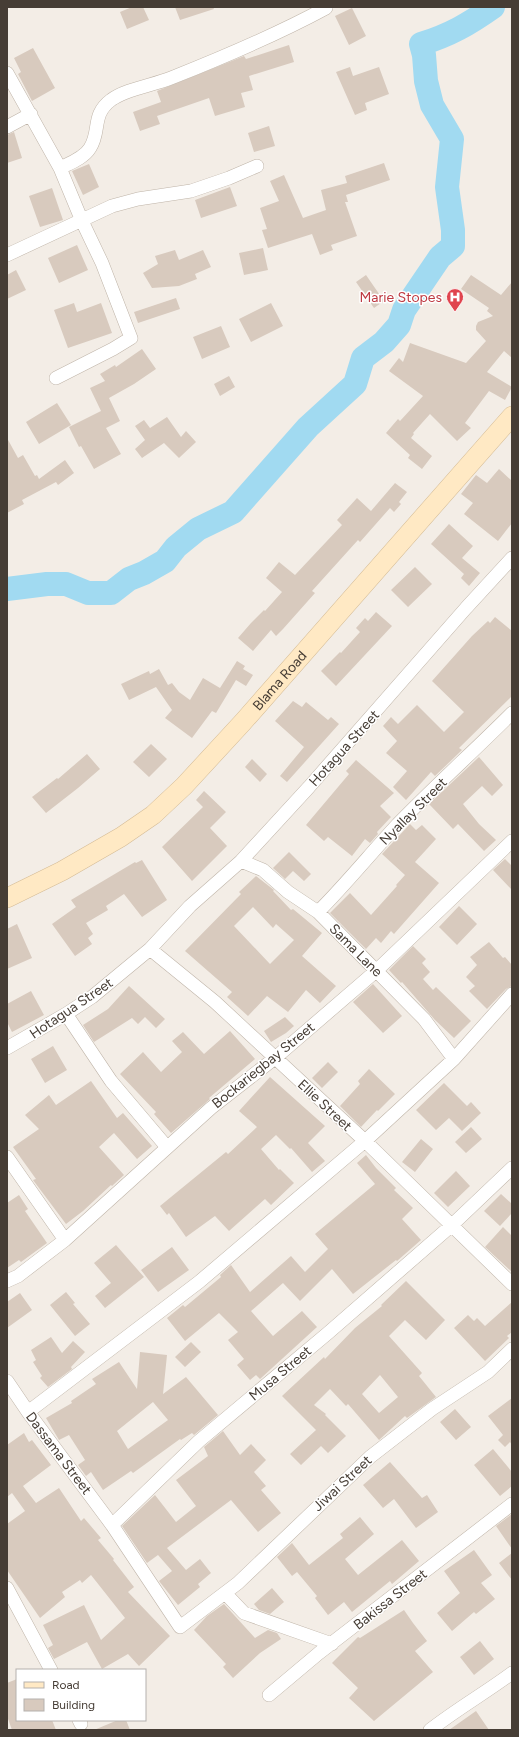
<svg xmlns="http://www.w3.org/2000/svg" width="519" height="1737" viewBox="0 0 519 1737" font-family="Figtree,sans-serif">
	<rect width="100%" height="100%" fill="#f3ede6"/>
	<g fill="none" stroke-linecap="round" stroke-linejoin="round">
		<path stroke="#a1daf1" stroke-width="24" d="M7 589 47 584H66L88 593H111L129 579 144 573 165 561 176 547 198 529 233 512 308 427 355 384 363 358 384 342 399 325 404 310 440 257 453 246V230L447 187 452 139 432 105 426 81 424 55 421 44C450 35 469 24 493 7"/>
	</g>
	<path fill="#d8cabe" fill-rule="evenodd" d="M132 7H143L149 20 127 29 120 12Z
		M175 7H213L214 9 180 20Z
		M352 8 366 36 349 45 335 16Z
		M289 45 294 62 249 76 253 90 241 93 245 107 215 116 209 98 157 116 160 124 140 131 133 112 161 102 157 91 244 56 246 59Z
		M33 48 55 88 32 101 18 74 21 72 14 58Z
		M350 67 353 76 379 67 389 94 365 103 367 110 355 115 336 72Z
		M269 126 275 146 254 152 248 133Z
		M14 132 22 158 7 163V135Z
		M384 163 390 180 346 195 348 202H345L357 236 331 245 333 250 320 255 312 234 268 248 262 230 267 229 260 208 279 201 270 181 284 175 303 218 326 210 321 190 347 183 345 176Z
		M89 164 99 187 83 195 72 171Z
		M230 187 237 206 201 218 195 200Z
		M52 188 63 220 40 227 29 196Z
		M77 245 88 270 59 283 48 258Z
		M263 248 268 270 244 275 239 253Z
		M175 250 179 260 203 250 211 267 195 274 197 279 179 286 152 288 143 273 158 264 155 256Z
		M16 270 26 290 7 299V275Z
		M366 275 384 301 374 308 356 282Z
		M471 275 501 295 512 282V358L504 351 487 372 512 387 505 400 489 391 465 423 471 428 457 441 430 414 413 433 414 434 411 438 432 456 422 469 408 458 410 455 386 433 398 419 400 421 423 396 389 371 399 358 403 362 410 343 466 363 486 341 476 330V326L478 322 493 316 487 311 489 308 461 289Z
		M176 298 180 309 138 323 134 312Z
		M74 303 77 312 101 303 112 333 68 348 54 310Z
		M271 303 283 326 251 342 239 319Z
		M221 326 230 347 202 359 193 337Z
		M142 349 156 369 134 384 109 398 120 421 106 428 121 454 94 469 81 446 79 447 69 427 101 411 90 388 105 381 100 374 115 365 116 367Z
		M229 376 235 387 220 396 214 384Z
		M57 403 71 425 39 444 26 422Z
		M167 417 181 437 186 431 196 442 179 458 164 443 142 458 135 449 145 440 135 426 144 420 150 428Z
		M7 438 18 458 23 455 35 476 37 475 39 479 65 460 74 473 58 485 56 482 22 500 24 504 7 513Z
		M499 469 512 481V523L498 541 464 514 473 503 461 494 476 475 487 483Z
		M395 483 407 492 399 502 401 504 394 512 390 508 360 542 358 540 312 591 315 593 283 629 276 636 271 630 253 651 238 638 251 623 264 610 265 611 282 592 266 578 279 562 295 575 342 525 337 520 357 498 371 511Z
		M449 524 473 546 462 558 480 573 469 586 461 578 464 574 431 544Z
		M415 567 432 584 408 607 391 590Z
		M376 612 392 626 336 686 321 671 340 652 341 653 360 632 356 628 365 618 368 621Z
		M495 617 512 631V696L459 748 462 750 435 776 431 772 406 800 393 787 407 771 386 753 397 741 383 726 391 717 398 724 417 705 444 732 464 712 432 681 472 636 488 621 490 623Z
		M237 661 245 666 243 669 253 675 246 686 236 680 216 713 212 711 192 738 165 718 172 710 156 687 129 700 121 684 149 671 150 674 159 669 168 685 172 683 179 692 190 700 203 678 220 688Z
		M293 701 302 707 306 702 328 720 331 717 339 724 287 782 280 776 304 747 275 721Z
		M151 744 167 759 149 777 133 762Z
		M87 754 100 769 78 788 46 813 32 797 57 778 58 779Z
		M479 757 503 785 492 796 482 786 463 804 479 824 496 840 484 851 458 824 453 829 429 804Z
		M252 759 267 774 260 782 245 767Z
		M356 760 394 793 380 806 391 817 377 832 378 834 370 843 365 839 352 856 328 837 324 841 306 825 349 774 346 771Z
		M204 791 226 812 210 828 227 846 192 881 162 847 203 807 196 800Z
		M410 824 416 830 422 825 436 839 415 862 439 883 394 934 391 931 381 943 376 938 366 949 330 913 350 893 371 915 397 886 396 885 405 875 382 854Z
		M289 852 311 874 304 881 293 871 285 879 273 868Z
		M505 859 512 866V890L493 870Z
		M142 860 167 900 142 917 124 894 106 906 108 910 86 923 93 934 88 938 92 944 75 956 52 924 76 907 71 900 135 862 136 863Z
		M256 876 274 890 273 891 291 910 293 909 322 933 302 956 336 986 320 1003 306 990 288 1012 267 996 248 1016 227 997 232 992 185 951 241 894 239 892ZM253 907 273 928 276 924 294 940 270 964 234 926Z
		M459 906 477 924 457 945 439 927Z
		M17 924 32 958 7 969V929Z
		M489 942 503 958 505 957 512 965V986L506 989 487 1009 469 991 475 986 466 977 477 965 470 957Z
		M413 946 426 959 422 963 430 972 423 979 433 990 436 987 471 1021 454 1038 435 1020 402 982 401 983 389 970Z
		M373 984 402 1016 383 1033 353 1002Z
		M129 986 165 1019 156 1028 145 1017 138 1024 132 1018 94 1042 83 1025 108 1009Z
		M31 991 44 1015 12 1032 7 1022V1004Z
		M285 1017 294 1026 286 1033 271 1042 264 1031Z
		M230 1031 255 1059 209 1098 210 1099 171 1133 154 1114 156 1112 120 1074 143 1052 161 1072 182 1052 172 1041 183 1032 204 1054Z
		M53 1046 67 1070 45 1083 31 1059Z
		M328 1062 338 1072 322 1088 312 1078Z
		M369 1069 395 1094 378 1111 377 1110 361 1127 340 1106 360 1084 358 1081Z
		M270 1077 325 1126 308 1143 325 1161 312 1172 291 1148 290 1149 276 1135 261 1149 279 1170 280 1169 294 1183 271 1205 265 1199 229 1231 215 1216 186 1237 169 1213 167 1215 160 1206 226 1152 228 1154 257 1127 239 1111Z
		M91 1081 117 1118 123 1113 152 1146 137 1159 114 1133 99 1147 124 1175 112 1186 111 1185 83 1211 66 1224 33 1180 36 1179 13 1147 39 1129 25 1115 49 1095 56 1105Z
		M444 1083 467 1106 471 1102 481 1113 462 1131 449 1118 436 1130 416 1110Z
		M471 1127 482 1139 466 1153 455 1142Z
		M421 1139 433 1149 415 1172 402 1162Z
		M366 1155 376 1168 396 1188 394 1190 413 1208 402 1219 421 1240 397 1261 396 1260 353 1294 332 1269 300 1301 283 1283 251 1311 273 1336 302 1311 317 1327 260 1379 256 1375 250 1380 237 1365 244 1359 228 1340 238 1332 219 1313 185 1341 167 1318 183 1305 185 1307 221 1277 220 1275 231 1265 250 1292 291 1256 305 1272 328 1249 315 1234 375 1184 357 1163Z
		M456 1171 470 1186 448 1207 434 1193Z
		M501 1194 512 1204V1213L500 1226 484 1211Z
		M19 1195 28 1209 25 1211 47 1243 21 1262 19 1260 7 1268V1203Z
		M503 1227 512 1236V1272L485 1247Z
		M116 1245 144 1277 105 1308 95 1296 111 1283 94 1263Z
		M172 1247 189 1270 158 1292 141 1270Z
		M406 1281 445 1320 426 1340 405 1320 389 1336 422 1373 419 1376 436 1397 407 1418 405 1416 379 1440 348 1404 346 1406 330 1389 314 1405 326 1414 325 1415 346 1436 328 1453 321 1446 301 1465 290 1454 316 1430 282 1396 324 1357 325 1359 355 1328 382 1306 381 1305ZM380 1375 398 1397 379 1413 362 1394Z
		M66 1292 75 1303 73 1304 90 1324 75 1336 50 1305Z
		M20 1293 32 1310 7 1328V1302Z
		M512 1302V1332L507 1336 509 1338 485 1361 454 1328 468 1315 474 1321 477 1318 485 1326Z
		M51 1337 62 1353 73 1341 85 1352 71 1367 72 1369 48 1387 40 1378 42 1376 33 1362 36 1360 31 1350Z
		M191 1342 201 1352 185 1367 175 1357Z
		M140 1352 167 1355 163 1394 186 1377 218 1415 194 1435 192 1433 181 1440 180 1439 133 1473 131 1471 103 1490 91 1472 86 1476 78 1465 85 1460 69 1435 59 1440 46 1418 72 1403 71 1401 96 1384 92 1379 119 1362 137 1389ZM153 1402 168 1420 128 1449 117 1431Z
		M512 1398V1445L510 1442 505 1447 498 1440 503 1435 488 1416Z
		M455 1409 471 1427 456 1440 440 1422Z
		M223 1431 240 1455 251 1444 266 1460 254 1472 266 1486 261 1490 281 1513 258 1532 231 1500 167 1548 186 1570 200 1559 211 1573 198 1584 200 1587 178 1605 159 1581 172 1571 158 1555 147 1563 122 1526 155 1495 176 1522 196 1506 176 1480 208 1456 204 1447Z
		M24 1433 29 1442 32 1440 51 1465 23 1486 36 1503 59 1488 81 1521 84 1518 101 1538 98 1540 114 1559 113 1560 134 1587 128 1592 170 1636 139 1666 128 1654 102 1669 87 1642 54 1659 48 1648 53 1645 43 1625 84 1605 101 1640 125 1618 91 1575 82 1583 80 1580 62 1592 65 1597 40 1618 7 1570V1524L25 1511 12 1493 7 1497V1445Z
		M493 1449 512 1472V1486L500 1496 474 1465Z
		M390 1462 422 1498 427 1495 438 1512 416 1528 394 1499 383 1508 363 1485Z
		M512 1514V1549L496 1526Z
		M360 1517 374 1534 345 1559 358 1575 402 1540 419 1561 392 1584 390 1581 352 1612 344 1602 328 1615 315 1598 317 1596 297 1572 292 1576 277 1557 292 1543 309 1565 343 1538 340 1534Z
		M474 1550 492 1575 481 1583 495 1599 476 1614 474 1612 452 1631 437 1613 460 1593 444 1571Z
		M512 1553V1580L499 1563Z
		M272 1588 284 1602 270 1614 259 1610 254 1604Z
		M224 1604 255 1638 268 1630 277 1633 281 1639 260 1653 233 1678 223 1667 226 1664 194 1630 207 1616Z
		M404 1610 413 1623 427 1641 415 1651 433 1672 374 1721 349 1698 358 1688 332 1663 358 1637 360 1638Z
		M480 1641 494 1659 474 1675 460 1657Z
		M17 1679V1720H52L56 1730H12L7 1716V1683Z
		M476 1711 489 1730H449Z
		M118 1720H126L130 1730H94Z"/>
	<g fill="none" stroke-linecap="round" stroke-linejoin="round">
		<g stroke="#bfb4a8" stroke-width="14">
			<path id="street" d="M7 73 60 168 82 221 102 263 131 338 113 349 56 378
				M7 127 31 114
				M60 168C70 163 84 158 90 148 101 131 91 115 111 100 125 89 154 85 171 78 224 57 276 35 326 8
				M7 255 112 206 138 199 191 191 229 178 257 166
				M512 558 466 608 309 787 241 861 190 906 150 949 215 1002 365 1141 512 1284
				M241 861 263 870 288 892 318 912 424 1019 454 1059
				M318 912C346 884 371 853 398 824 435 786 475 750 512 713
				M66 1014 111 1081 166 1146
				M7 1048 66 1014 92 997 150 949
				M7 1157 65 1240
				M7 1281 18 1276 65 1240 211 1108 275 1058 376 971 512 841
				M7 1381 28 1412 112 1525 180 1627 238 1583 370 1457 432 1409 488 1372 512 1349
				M28 1412 199 1282 365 1141 454 1059 512 994
				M112 1525 199 1441 328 1333 452 1225 512 1168
				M7 1588 51 1670
				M225 1593 244 1613 332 1644
				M269 1695 319 1653 512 1504
				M79 1720 81 1724
				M430 1730C457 1709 485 1693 512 1673"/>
		</g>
		<g stroke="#d4bb95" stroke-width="20">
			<g id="secondary">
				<path id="s1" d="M7 898 62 871 121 837 153 815 184 786 243 722 512 416"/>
			</g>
		</g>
		<use href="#street" stroke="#fff" stroke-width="13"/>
		<use href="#secondary" stroke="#ffe9c4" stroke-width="19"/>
	</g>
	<defs>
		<g id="hospital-pin" transform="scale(0.9)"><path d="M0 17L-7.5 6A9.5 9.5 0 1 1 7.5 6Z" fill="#e0444e" stroke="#fff"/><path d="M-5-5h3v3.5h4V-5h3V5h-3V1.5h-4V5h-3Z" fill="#fff"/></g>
	</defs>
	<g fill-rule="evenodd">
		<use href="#hospital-pin" x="455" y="297"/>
	</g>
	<g text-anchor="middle" stroke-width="3" stroke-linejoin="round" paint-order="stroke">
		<g font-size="14" fill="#be3a42" stroke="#fff" text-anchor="end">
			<text x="442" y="302">Marie Stopes</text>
		</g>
		<g font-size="14" fill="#463d35" stroke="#fff">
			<text dy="5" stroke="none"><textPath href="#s1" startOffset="353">Blama Road</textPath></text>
			<text transform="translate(344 748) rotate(-48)" y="5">Hotagua Street</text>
			<text transform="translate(413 811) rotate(-45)" y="5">Nyallay Street</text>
			<text transform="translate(356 950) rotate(45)" y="5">Sama Lane</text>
			<text transform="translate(71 1008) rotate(-34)" y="5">Hotagua Street</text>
			<text transform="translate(263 1065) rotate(-39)" y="5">Bockariegbay Street</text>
			<text transform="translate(325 1105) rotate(43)" y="5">Ellie Street</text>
			<text transform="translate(280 1373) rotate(-40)" y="5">Musa Street</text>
			<text transform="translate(59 1453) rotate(53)" y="5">Dassama Street</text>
			<text transform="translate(342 1483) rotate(-43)" y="5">Jiwai Street</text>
			<text transform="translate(390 1599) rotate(-38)" y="5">Bakissa Street</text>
		</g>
	</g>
	<rect width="519" height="1737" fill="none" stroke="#463d35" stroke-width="16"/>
	<rect x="16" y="1669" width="130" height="52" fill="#ffffff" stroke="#b5b1ae"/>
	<rect x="24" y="1682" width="20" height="6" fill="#ffe9c4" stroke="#b5b1ae"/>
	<text x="52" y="1689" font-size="12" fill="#463d35">Road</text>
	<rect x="24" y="1699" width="20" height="12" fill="#d8cabe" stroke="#b5b1ae"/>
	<text x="52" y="1709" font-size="12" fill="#463d35">Building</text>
</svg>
